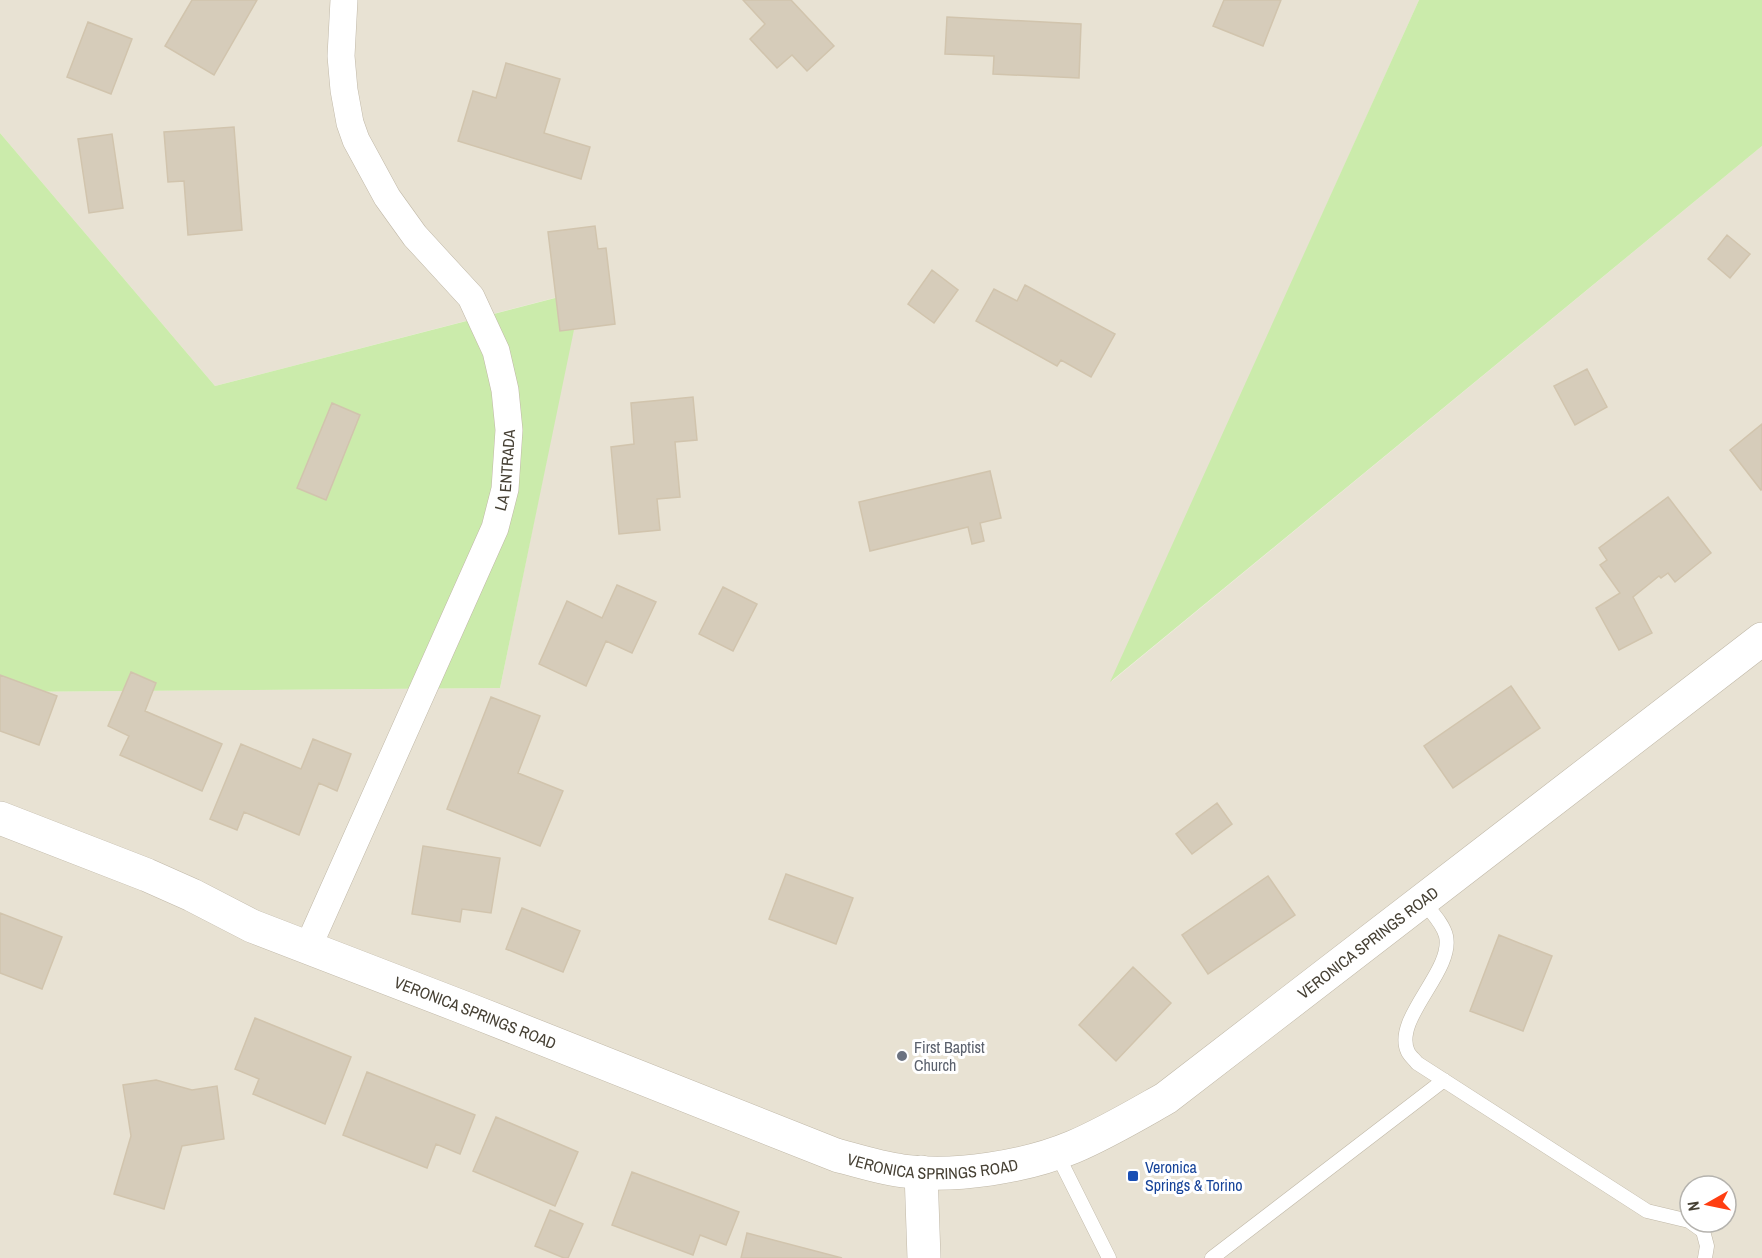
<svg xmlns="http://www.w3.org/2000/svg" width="1762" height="1258" viewBox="0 0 1762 1258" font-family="'Archivo Narrow',sans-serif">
	<rect width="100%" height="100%" fill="#f4f0e5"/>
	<path fill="#e8e2d3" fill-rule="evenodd" d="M0 0H1419L1112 681 1762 146V1258H0V692L500 688 581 291 215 386 0 133ZM1690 1186H1726V1222H1690Z"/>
	<path fill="#cbebab" d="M1419 0H1762V146L1110 682Z
		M0 133 215 386 582 291 500 688 0 692Z"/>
	<path fill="#d6ccba" stroke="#d1c4ad" stroke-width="1.5" d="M192 0H257L214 75 165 46Z
		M743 0H791L834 46 807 71 792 55 777 68 750 39 765 24Z
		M1224 0H1281L1263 46 1213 26Z
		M947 17 1081 24 1079 78 993 74 994 56 945 54Z
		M88 22 132 39 111 94 67 77Z
		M506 63 560 79 544 133 590 147 581 179 458 141 473 91 496 98Z
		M234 127 242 230 188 235 184 181 168 182 164 132Z
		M112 134 123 208 89 213 78 139Z
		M595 226 598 249 606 248 615 324 560 331 548 232Z
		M1727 235 1750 254 1730 278 1708 259Z
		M932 270 958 290 934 323 908 304Z
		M1025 285 1115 334 1091 377 1061 360 1057 366 976 321 994 289 1017 301Z
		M1587 369 1607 407 1575 425 1554 386Z
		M693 397 697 440 675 442 680 497 657 499 660 530 619 534 611 447 634 444 631 403Z
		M332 403 360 415 326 500 297 488Z
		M1762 424V489L1761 490 1730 450Z
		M990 471 1001 518 980 523 984 541 972 544 968 527 870 551 859 502Z
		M1668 497 1711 553 1675 582 1668 573 1661 578 1659 576 1633 597 1652 633 1619 650 1596 608 1620 593 1600 565 1607 560 1599 548Z
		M617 585 656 602 632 653 606 641 586 686 539 664 567 601 602 618Z
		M723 587 757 604 733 651 699 634Z
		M131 672 156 683 145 711 222 744 202 791 120 755 129 736 108 726Z
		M0 675 57 696 39 745 0 731Z
		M1511 686 1540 728 1453 788 1424 746Z
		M491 697 540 716 518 773 563 791 540 846 447 809Z
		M313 739 351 754 337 791 319 783 299 835 244 812 237 830 210 819 241 744 301 769Z
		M1217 803 1232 824 1192 854 1176 834Z
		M423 846 500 858 491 913 462 909 460 922 412 914Z
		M786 874 853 898 836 944 769 919Z
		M1268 876 1295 915 1208 974 1182 935Z
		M522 908 580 931 563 972 506 949Z
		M0 913 62 937 42 989 0 973Z
		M1499 935 1552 956 1523 1031 1470 1011Z
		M1133 967 1171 1003 1116 1061 1079 1025Z
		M255 1018 351 1057 325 1124 253 1094 259 1079 235 1069Z
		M367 1072 475 1115 460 1154 436 1144 427 1168 343 1135Z
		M156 1080 192 1090 217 1086 224 1139 182 1146 164 1209 114 1194 131 1136 123 1085Z
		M496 1117 578 1152 555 1206 473 1171Z
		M632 1172 739 1212 726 1245 700 1235 693 1255 612 1225Z
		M550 1210 583 1224 568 1258H564L535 1246Z
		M747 1233 842 1258H741Z"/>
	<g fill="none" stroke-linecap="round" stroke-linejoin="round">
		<g stroke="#c0b8a7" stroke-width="15">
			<path id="service" d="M1423 901C1430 911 1443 923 1446 936 1454 971 1392 1019 1408 1052 1410 1056 1415 1060 1417 1063L1647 1211 1689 1221 1703 1231 1707 1246 1705 1258
				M1056 1152 1109 1258
				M1212 1258 1444 1080"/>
		</g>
		<g stroke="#c0b8a7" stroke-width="28">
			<g id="minor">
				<path id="s1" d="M308 947 495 528 505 489 509 430 505 390 496 351 471 297 415 236 387 197 356 140 350 123 344 90 341 56 344 0"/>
			</g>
		</g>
		<g stroke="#c0b8a7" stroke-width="34">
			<g id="tertiary">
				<path id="s2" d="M0 818 147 875 192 895 252 926 470 1010 836 1155C858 1161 880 1168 903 1171 955 1178 1025 1167 1073 1147 1106 1133 1136 1115 1166 1098L1762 639"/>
				<path d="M921 1172 924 1258"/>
			</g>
		</g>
		<use href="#service" stroke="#fff" stroke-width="14"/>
		<use href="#minor" stroke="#fff" stroke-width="27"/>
		<use href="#tertiary" stroke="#fff" stroke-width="33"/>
	</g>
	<circle fill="#6b7280" stroke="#fff" stroke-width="2" cx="902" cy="1056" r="6"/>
	<rect fill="#1a4fb4" stroke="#fff" stroke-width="2" x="1127" y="1170" width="12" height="12" rx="3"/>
	<g text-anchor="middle" stroke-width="6" stroke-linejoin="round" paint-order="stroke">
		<g font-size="16" fill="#464034" stroke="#fff">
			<text dy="6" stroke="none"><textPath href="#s1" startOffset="518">LA ENTRADA</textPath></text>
			<text dy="6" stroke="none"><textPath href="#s2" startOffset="1504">VERONICA SPRINGS ROAD</textPath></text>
			<text dy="6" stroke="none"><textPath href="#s2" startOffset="514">VERONICA SPRINGS ROAD</textPath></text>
			<text dy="6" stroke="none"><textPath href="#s2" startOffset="1000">VERONICA SPRINGS ROAD</textPath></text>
		</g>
		<g font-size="16" fill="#5b616d" stroke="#fff" text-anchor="start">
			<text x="914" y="1053">First Baptist<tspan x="914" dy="18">Church</tspan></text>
		</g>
		<g font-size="16" fill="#164399" stroke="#fff" text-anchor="start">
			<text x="1145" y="1173">Veronica<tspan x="1145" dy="18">Springs &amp; Torino</tspan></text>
		</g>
	</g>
	<g transform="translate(1708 1204) rotate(261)"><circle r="28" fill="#ffffff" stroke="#b5b3ae" stroke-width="1.5"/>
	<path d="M0-4.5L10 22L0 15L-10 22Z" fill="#ff3e11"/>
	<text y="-9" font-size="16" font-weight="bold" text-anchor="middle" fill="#464034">N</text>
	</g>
</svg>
